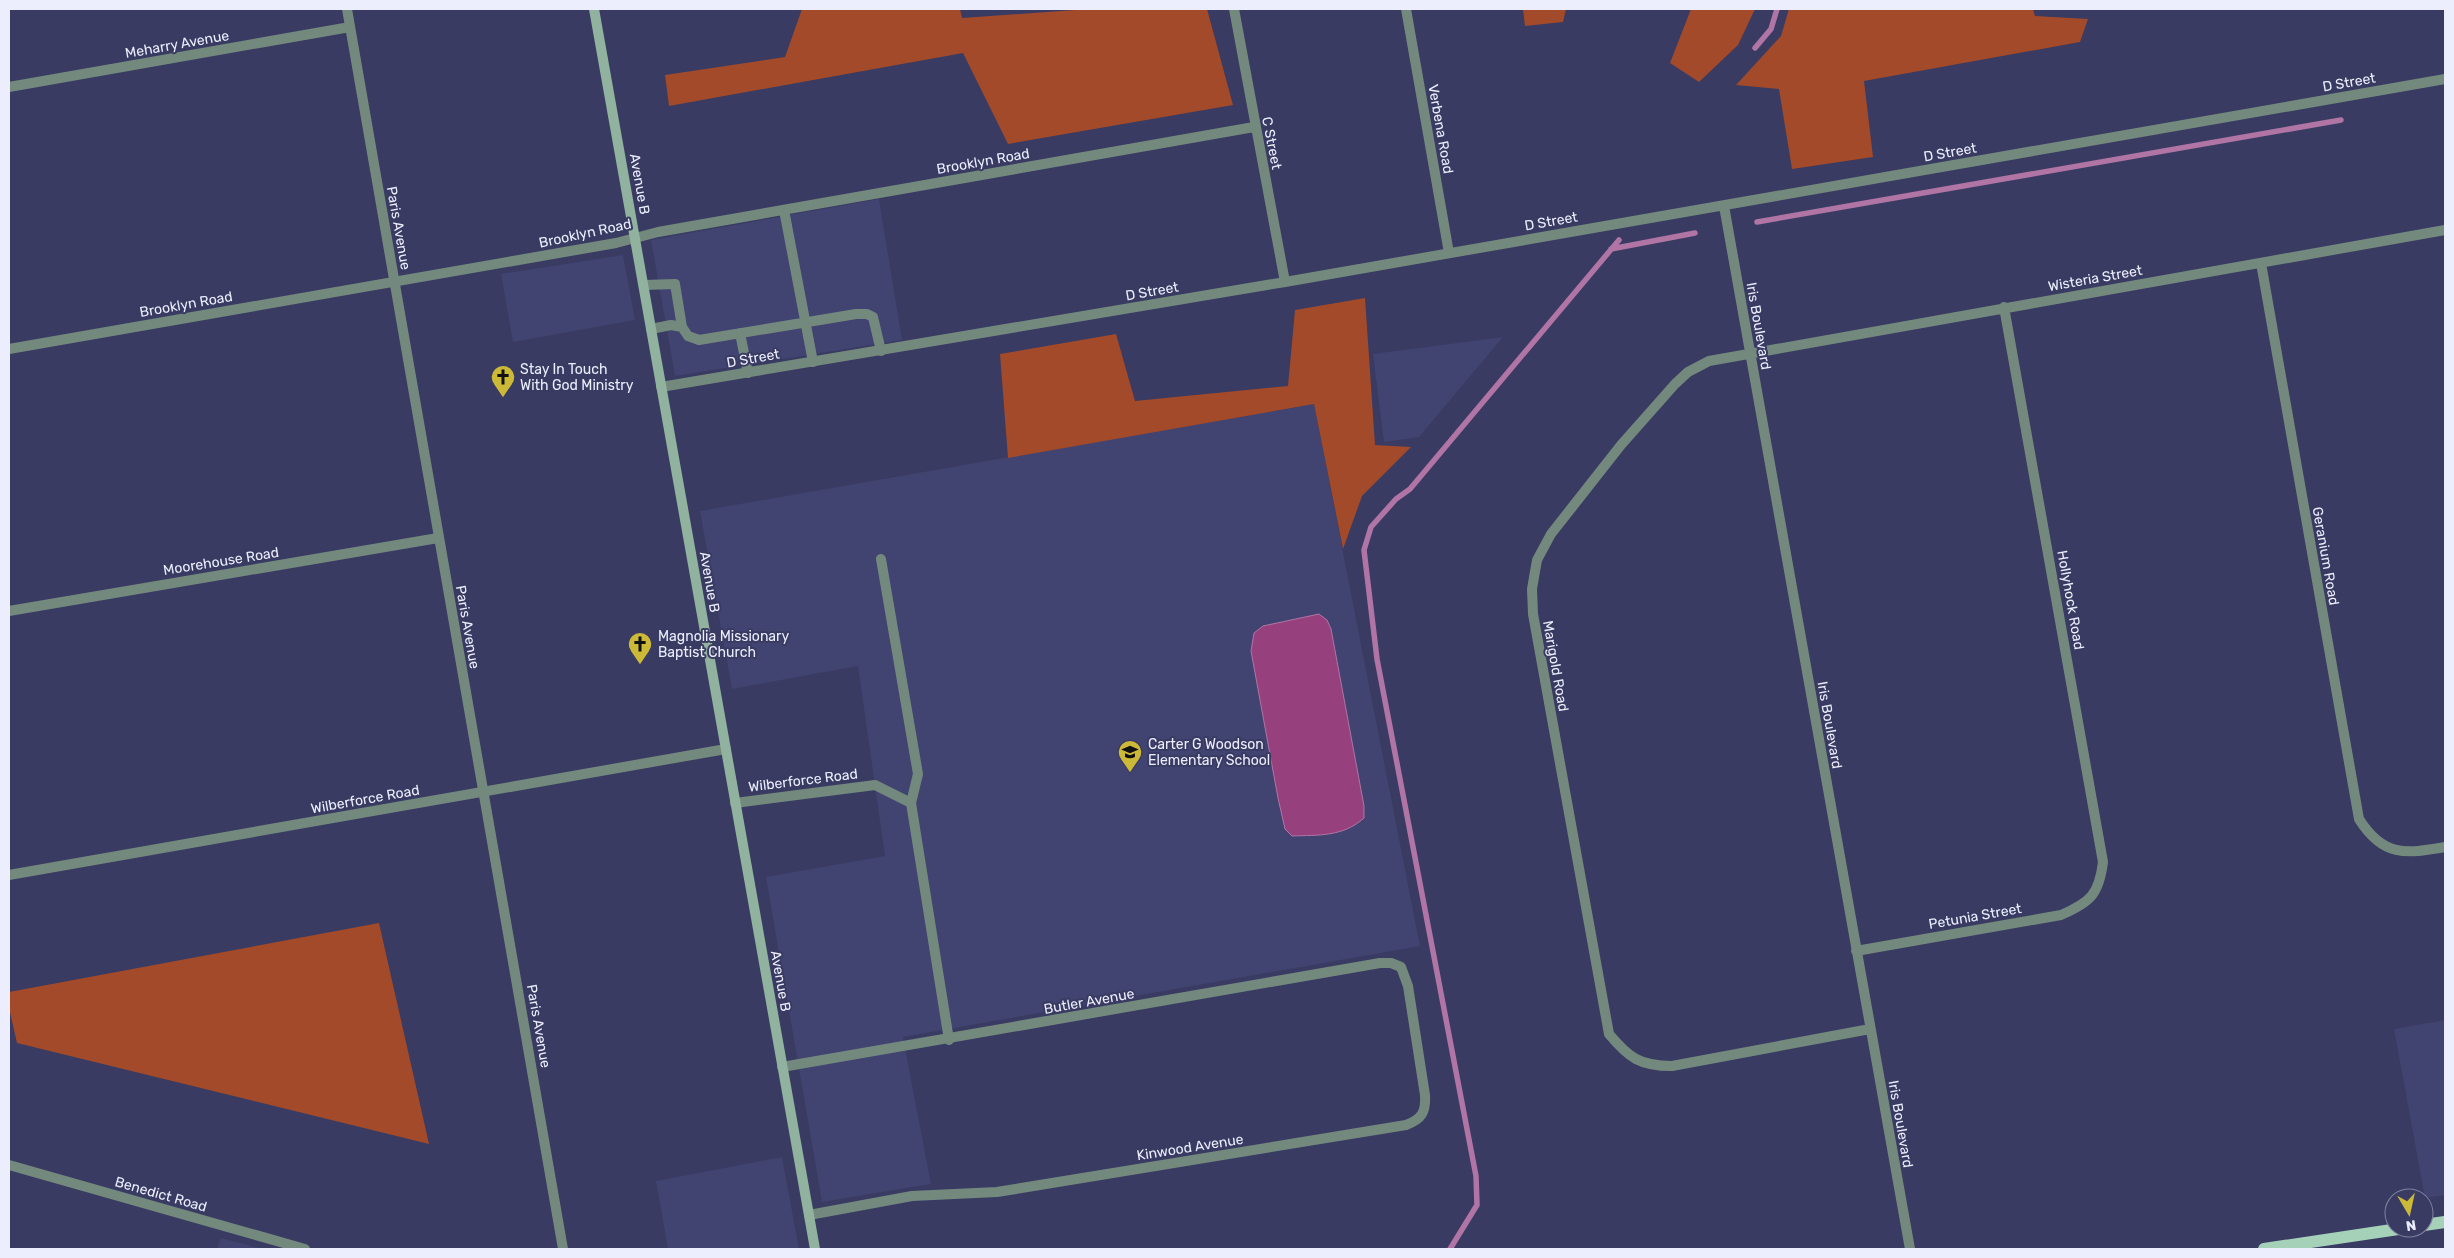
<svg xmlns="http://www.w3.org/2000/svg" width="2454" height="1258" viewBox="0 0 2454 1258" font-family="Rubik,sans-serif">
	<rect width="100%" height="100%" fill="#393b62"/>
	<path fill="#414371" d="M879 199 902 340 675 376 651 240Z
		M623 255 635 320 513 342 501 274Z
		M1503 337 1419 437 1384 442 1373 354Z
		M1314 404 1420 946 903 1037 931 1184 822 1202 766 877 885 856 858 666 732 689 700 511Z
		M2445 1020V1195L2425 1198 2394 1029Z
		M782 1157 799 1249H668L656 1181Z
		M221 1238 263 1249H217Z"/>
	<path fill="#a24a2a" d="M802 9H960L962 18 1089 9H1207L1233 105 1008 144 963 53 669 106 665 75 785 57Z
		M1523 9H1566L1563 22 1525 26Z
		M1691 9H1755L1738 45 1699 82 1670 63Z
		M1789 9H2033L2035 16 2088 19 2080 42 1864 81 1873 157 1792 169 1779 89 1736 85 1781 36Z
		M1365 298 1375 445 1411 447 1362 496 1343 549 1314 404 1008 458 1000 354 1116 334 1135 401 1288 386 1295 310Z
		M379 923 429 1144 17 1043 9 1008V992Z"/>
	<path fill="#96417e" stroke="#b075a4" d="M1319 614 1327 620 1331 629 1364 806V818C1343 837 1318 835 1292 836L1285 829 1278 798 1251 651 1254 633 1263 626Z"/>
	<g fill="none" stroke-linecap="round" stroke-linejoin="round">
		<path stroke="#b075a4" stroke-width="5.5" d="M1755 48 1771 29 1777 9
			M1757 222 2341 120
			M1611 249 1695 233
			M1450 1249 1477 1205 1476 1176 1377 659 1364 550 1371 527 1396 499 1410 489 1619 240"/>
		<path stroke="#74897d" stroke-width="10" d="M784 210 813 362
			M644 285 675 284 682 327
			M651 329 671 325 682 327 688 336 699 340 856 314H867L873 317 881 351
			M740 333 748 373
			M881 559 918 774 911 803
			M735 803 875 785 911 803 949 1040"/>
		<path stroke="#74897d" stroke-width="10" d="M347 9 563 1249
			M1234 9 1285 282
			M1406 9 1449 253
			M9 87 350 27
			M1724 206 1910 1249
			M2261 263 2359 819C2383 857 2405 854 2445 847
			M9 349 616 243 658 232 1254 127
			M661 387 1285 282 2445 79
			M9 611 438 538
			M9 875 726 749
			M1856 951 2061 915C2091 902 2099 894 2103 862L2004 307
			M1870 1029 1672 1066C1640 1066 1629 1058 1609 1034L1533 614 1532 589 1537 560 1551 534 1621 445 1675 384 1688 372 1709 361 2445 230
			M782 1067 1380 963H1391L1401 967 1408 986 1425 1095C1426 1112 1422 1119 1406 1125L997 1192 912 1196 809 1215
			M9 1165 305 1249"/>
		<path stroke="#91b29f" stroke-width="10" d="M594 9 815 1249"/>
		<path stroke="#a6d1b9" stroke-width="12" d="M2424 1225 2445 1222
			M2264 1249 2405 1228"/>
	</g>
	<defs>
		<g id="church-pin" transform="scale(1.25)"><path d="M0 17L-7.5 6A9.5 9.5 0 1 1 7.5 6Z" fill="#cdb938" stroke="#393b62"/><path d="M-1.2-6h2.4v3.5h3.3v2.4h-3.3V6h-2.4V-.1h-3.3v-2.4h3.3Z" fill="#111"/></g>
		<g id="school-pin" transform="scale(1.25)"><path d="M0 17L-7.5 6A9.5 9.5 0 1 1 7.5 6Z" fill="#cdb938" stroke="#393b62"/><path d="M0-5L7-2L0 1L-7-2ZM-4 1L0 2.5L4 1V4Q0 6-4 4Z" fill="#111"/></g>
	</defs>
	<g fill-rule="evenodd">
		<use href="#church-pin" x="503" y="377"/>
		<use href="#church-pin" x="640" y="644"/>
		<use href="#school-pin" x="1130" y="752"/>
	</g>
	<g text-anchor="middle" stroke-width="4" stroke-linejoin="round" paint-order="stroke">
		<g font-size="14" fill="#eceefd" stroke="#393b62">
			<text transform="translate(177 44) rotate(-10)" y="5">Meharry Avenue</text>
			<text transform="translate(2349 82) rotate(-10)" y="5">D Street</text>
			<text transform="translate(1441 129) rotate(80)" y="5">Verbena Road</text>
			<text transform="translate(1272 143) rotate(79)" y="5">C Street</text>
			<text transform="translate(1950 152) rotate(-10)" y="5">D Street</text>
			<text transform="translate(983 161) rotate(-10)" y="5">Brooklyn Road</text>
			<text transform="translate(640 184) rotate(80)" y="5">Avenue B</text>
			<text transform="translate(1551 221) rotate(-10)" y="5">D Street</text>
			<text transform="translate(399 228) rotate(80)" y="5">Paris Avenue</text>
			<text transform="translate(585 233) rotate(-12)" y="5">Brooklyn Road</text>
			<text transform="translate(2095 278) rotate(-10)" y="5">Wisteria Street</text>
			<text transform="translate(1152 291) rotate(-10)" y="5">D Street</text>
			<text transform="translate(186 304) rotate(-10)" y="5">Brooklyn Road</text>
			<text transform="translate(1759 326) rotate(80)" y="5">Iris Boulevard</text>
			<text transform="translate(753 358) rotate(-10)" y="5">D Street</text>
			<text transform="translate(2326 556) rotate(80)" y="5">Geranium Road</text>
			<text transform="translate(221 561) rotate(-9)" y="5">Moorehouse Road</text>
			<text transform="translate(710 582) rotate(80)" y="5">Avenue B</text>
			<text transform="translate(2071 600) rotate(80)" y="5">Hollyhock Road</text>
			<text transform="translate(468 627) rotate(80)" y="5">Paris Avenue</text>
			<text transform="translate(1556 666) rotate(80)" y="5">Marigold Road</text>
			<text transform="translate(1830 725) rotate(80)" y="5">Iris Boulevard</text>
			<text transform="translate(803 780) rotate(-7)" y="5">Wilberforce Road</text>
			<text transform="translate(365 799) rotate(-10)" y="5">Wilberforce Road</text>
			<text transform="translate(1975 916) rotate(-10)" y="5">Petunia Street</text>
			<text transform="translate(781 981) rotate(80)" y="5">Avenue B</text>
			<text transform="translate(1089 1001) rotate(-10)" y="5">Butler Avenue</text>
			<text transform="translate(539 1026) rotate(80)" y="5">Paris Avenue</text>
			<text transform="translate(1901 1124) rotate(80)" y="5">Iris Boulevard</text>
			<text transform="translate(1190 1147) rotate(-9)" y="5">Kinwood Avenue</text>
			<text transform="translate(161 1194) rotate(16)" y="5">Benedict Road</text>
		</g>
		<g font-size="14" fill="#eceefd" stroke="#393b62" text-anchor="start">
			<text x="520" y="374">Stay In Touch<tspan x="520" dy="16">With God Ministry</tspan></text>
			<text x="658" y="641">Magnolia Missionary<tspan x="658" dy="16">Baptist Church</tspan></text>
			<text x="1148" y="749">Carter G Woodson<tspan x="1148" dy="16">Elementary School</tspan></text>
		</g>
	</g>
	<rect width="2454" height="1258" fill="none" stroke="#eceefd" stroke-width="20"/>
	<g transform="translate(2409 1213) rotate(171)"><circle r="24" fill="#393b62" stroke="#8183a0"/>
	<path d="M0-4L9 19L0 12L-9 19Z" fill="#cdb938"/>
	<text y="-8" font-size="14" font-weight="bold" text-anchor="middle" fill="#eceefd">N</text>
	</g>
</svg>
